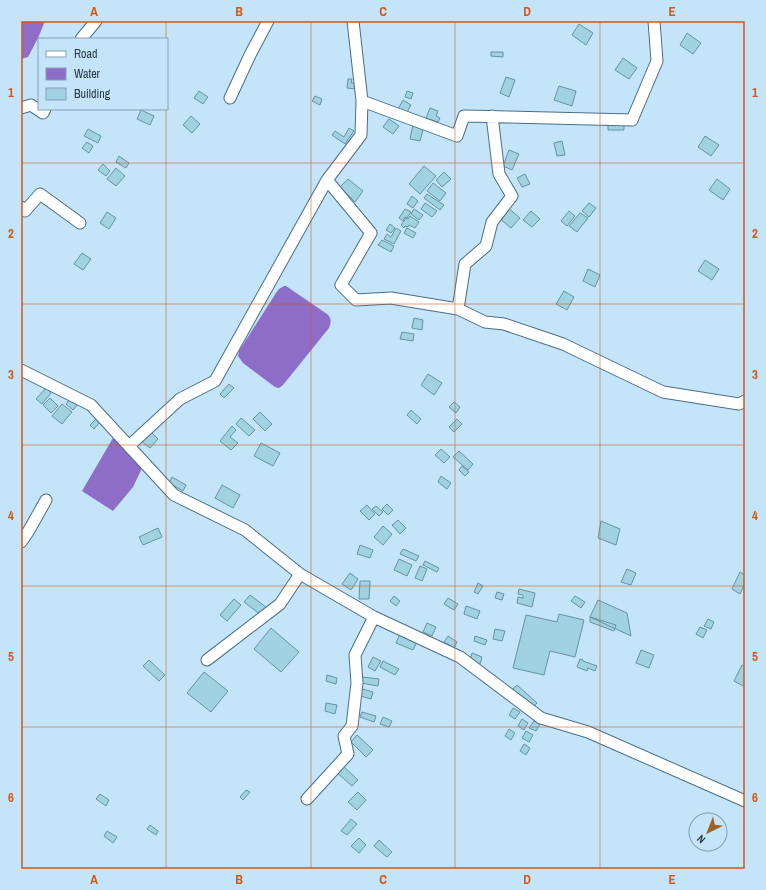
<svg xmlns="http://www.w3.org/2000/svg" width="766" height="890" viewBox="0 0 766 890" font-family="'Archivo Narrow',sans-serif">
	<rect width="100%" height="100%" fill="#c4e4fa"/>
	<path fill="#8e6dc8" d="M21 21H45L38 38 28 57 21 59Z
		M284 286H286L327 314C332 318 331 323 329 328L283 385 279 388 275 387 243 363 238 356 239 351 276 293 279 289Z
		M113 438 143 466 133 487 113 511 82 491Z"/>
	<path fill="#a0d2e2" stroke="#6494a3" d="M579 24 593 33 586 45 572 35Z
		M687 33 701 43 693 54 680 45Z
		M491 52H503V57L491 56Z
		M623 58 637 68 629 79 615 70Z
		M506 77 515 80 509 97 500 93Z
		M348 79H352L351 83H356V89L347 88Z
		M559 86 576 91 572 106 554 100Z
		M199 91 208 97 203 104 194 98Z
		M407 91 413 93 411 99 405 97Z
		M315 96 322 99 320 105 312 101Z
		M403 100 411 105 406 114 398 109Z
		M430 108 438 111 436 116 440 118 438 122 426 118Z
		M141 110 154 116 150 125 137 119Z
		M191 116 200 124 192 133 183 125Z
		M389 119 399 126 393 134 383 127Z
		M608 123 624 124V130H608Z
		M413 124 424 126 420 141 410 139Z
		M349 128 354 131 345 144 332 135 335 131 344 137Z
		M88 129 101 136 98 143 84 136Z
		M705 136 719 145 711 156 698 147Z
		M562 141 565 155 557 156 554 143Z
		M87 142 93 146 89 153 82 148Z
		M509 150 519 154 512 170 503 166Z
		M119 156 129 163 126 168 116 162Z
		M103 164 110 171 106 176 98 170Z
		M424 166 436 176 420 194 409 184Z
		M116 168 125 176 116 186 107 179Z
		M444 172 451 179 442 187 436 180Z
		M525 174 530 184 522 187 517 178Z
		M348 179 363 191 355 202 340 187Z
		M717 179 730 189 723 200 709 190Z
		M433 183 446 193 440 201 427 191Z
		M427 194 444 205 440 210 424 198Z
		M412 196 418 201 413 208 407 204Z
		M425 203 437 211 432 217 421 209Z
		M589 203 596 208 589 217 582 211Z
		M507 207 520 218 511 228 499 218Z
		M405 209 411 212 407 218 405 217 403 221 399 218Z
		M414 209 423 215 419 220 411 214Z
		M531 211 540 219 532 227 523 220Z
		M569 211 575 216 567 226 561 221Z
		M107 212 116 218 109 229 100 223Z
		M580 213 588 218 577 232 569 226Z
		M410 216 419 222 415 228 409 225 408 227 405 226 404 228 401 225 406 218 408 219Z
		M390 224 395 228 391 233 386 230Z
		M396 228 401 231 394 244 384 239 387 234 391 237Z
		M407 228 416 233 413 238 404 233Z
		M382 240 394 246 391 252 378 245Z
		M82 253 91 259 83 270 74 264Z
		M705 260 719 269 712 280 698 271Z
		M588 269 600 275 595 287 583 281Z
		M564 291 574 297 567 310 556 304Z
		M414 318 423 320 422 330 412 328Z
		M402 332 414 334 413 341 400 339Z
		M428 374 442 383 434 395 421 385Z
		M229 384 234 388 224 398 220 394Z
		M46 388 51 393 42 404 36 399Z
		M50 398 58 406 51 413 43 405Z
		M70 399 77 405 73 410 66 404Z
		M454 402 460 407 456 413 449 407Z
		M62 404 72 412 62 424 52 416Z
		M411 410 421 419 417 424 407 415Z
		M260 412 272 424 265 431 253 419Z
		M241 418 255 430 249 436 236 424Z
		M96 419 100 422 94 429 90 425Z
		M457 419 462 424 454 432 449 427Z
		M232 426 236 430 230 437 238 443 231 450 220 441Z
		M151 432 158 439 150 448 142 442Z
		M261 443 280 453 273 466 254 456Z
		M441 449 450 457 444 463 435 455Z
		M459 451 473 464 468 470 453 457Z
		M462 466 469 472 465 476 459 470Z
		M441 476 451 483 447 489 438 482Z
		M172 477 186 485 183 491 169 483Z
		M222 485 240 495 233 508 215 498Z
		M387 504 393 510 388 515 382 509Z
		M367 505 375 514 369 520 360 511Z
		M376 506 383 512 379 516 372 509Z
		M398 520 406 528 400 534 392 525Z
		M601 521 620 529 616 545 598 538Z
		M383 526 392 534 383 545 374 537Z
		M158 528 162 537 143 545 139 537Z
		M360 545 373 550 370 558 357 554Z
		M403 549 419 556 416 561 400 554Z
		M399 559 412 565 407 576 394 570Z
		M425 561 439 568 437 572 423 565Z
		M420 566 427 569 422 581 415 578Z
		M627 569 636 573 631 585 621 582Z
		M740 572 745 575V584L740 594 732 589Z
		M350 573 358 579 351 590 342 584Z
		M360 581H370L369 599H359Z
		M478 583 483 586 478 594 474 592Z
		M519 589 535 593 532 607 517 603 518 597 523 598V595L518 594Z
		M497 592 504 594 502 600 495 598Z
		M250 595 267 608 261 615 244 602Z
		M394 596 400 601 396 606 390 601Z
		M575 596 585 602 581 608 571 601Z
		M448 598 458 604 454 610 444 604Z
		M234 599 241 605 227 621 220 615Z
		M598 600 627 613 631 636 590 617Z
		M466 606 480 611 477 619 464 614Z
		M559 614 584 620 575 657 550 651 544 675 513 668 526 615 557 622Z
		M590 617 616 625 614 631 590 622Z
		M708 619 714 622 711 629 704 626Z
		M427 623 436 627 432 636 423 632Z
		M700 627 707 630 703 638 696 634Z
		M271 628 299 652 281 672 254 649Z
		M495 629 505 631 502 641 493 639Z
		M400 634 417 642 413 650 396 643Z
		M448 636 457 642 454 648 444 642Z
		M475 636 487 640 485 645 474 641Z
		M641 650 654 655 649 668 636 663Z
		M472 653 482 657 480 664 470 660Z
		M373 657 381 661 375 671 368 667Z
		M580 659 583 660V661L597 666 595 671 588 668 587 671 577 667Z
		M149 660 165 675 159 681 143 666Z
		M383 661 399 669 395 675 380 667Z
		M742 665 745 667V687L734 681Z
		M204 672 228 691 211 712 187 693Z
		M327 675 337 678 336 684 326 681Z
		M362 677 379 679 378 686 361 683Z
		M517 685 537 703 532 708 513 689Z
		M359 688 373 692 371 699 357 695Z
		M326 703 337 705 335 714 325 711Z
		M513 708 520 712 515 719 509 715Z
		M362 712 376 716 374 722 360 717Z
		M383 717 392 721 389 727 380 724Z
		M522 719 528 723 524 730 518 726Z
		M534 721 540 724 536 731 529 728Z
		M509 729 515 733 511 740 505 736Z
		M526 731 533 735 529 742 522 738Z
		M357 735 373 750 366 757 351 742Z
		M524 744 530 748 526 755 520 751Z
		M342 765 358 780 352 786 336 772Z
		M246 790 250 792 243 800 240 797Z
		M358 792 366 800 357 810 348 802Z
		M100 794 109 800 106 806 96 799Z
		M351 819 357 824 347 835 341 831Z
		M150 825 158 831 156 835 147 829Z
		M107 831 117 837 113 843 104 836Z
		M359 838 366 845 359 853 351 846Z
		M379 840 392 852 387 857 374 846Z"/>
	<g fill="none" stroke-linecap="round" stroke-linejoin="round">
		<g stroke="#4a6e87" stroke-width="13">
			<path id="minor" d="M81 39 96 21
				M230 98 250 55 268 21
				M362 101 457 136 464 116 632 120 657 61 654 21
				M21 108 31 105 43 113 45 109
				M327 180 371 233 341 285 356 300 391 298 458 309 485 322 504 324 563 344 663 392 739 404 745 401
				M21 207 25 211 40 194 80 223
				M458 309 465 264 486 246 492 222 512 196 499 174 492 116
				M21 370 91 405 174 495 245 530 300 574 374 617 460 657 541 718 588 732 745 801
				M129 446 180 399 215 381 327 180 361 135 362 101 353 21
				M21 542 28 532 46 500
				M207 660 280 604 300 574
				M307 799 348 754 344 736 352 726 357 683 355 655 374 617"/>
		</g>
		<use href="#minor" stroke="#fff" stroke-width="11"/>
	</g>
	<path fill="none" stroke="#d55612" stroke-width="1" stroke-opacity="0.55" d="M166 21V39M311 21V869M455 21V869M600 21V869M166 109V869M21 163H745M21 304H745M21 445H745M21 586H745M21 727H745"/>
	<rect width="766" height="890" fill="none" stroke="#c4e4fa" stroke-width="44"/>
	<rect x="38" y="38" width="130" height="72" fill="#c4e4fa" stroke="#86a0b1"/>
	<rect x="46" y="51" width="20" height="6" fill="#ffffff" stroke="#86a0b1"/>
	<text x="74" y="58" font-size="12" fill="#293944">Road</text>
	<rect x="46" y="68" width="20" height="12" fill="#8e6dc8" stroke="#86a0b1"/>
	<text x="74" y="78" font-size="12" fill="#293944">Water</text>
	<rect x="46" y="88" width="20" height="12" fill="#a0d2e2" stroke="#86a0b1"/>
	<text x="74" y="98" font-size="12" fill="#293944">Building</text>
	<g transform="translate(708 832) rotate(223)"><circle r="19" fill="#c4e4fa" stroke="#86a0b1"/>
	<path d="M0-3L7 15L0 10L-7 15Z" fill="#a16229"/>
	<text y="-6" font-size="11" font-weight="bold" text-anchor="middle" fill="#293944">N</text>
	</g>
	<rect x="22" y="22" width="722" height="846" fill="none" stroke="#d55612" stroke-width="1.5"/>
	<g font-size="13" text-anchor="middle" font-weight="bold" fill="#d55612">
		<text x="94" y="16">A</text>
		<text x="239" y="16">B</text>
		<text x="383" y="16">C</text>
		<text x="527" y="16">D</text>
		<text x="672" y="16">E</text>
		<text x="11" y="97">1</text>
		<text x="755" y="97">1</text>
		<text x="11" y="238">2</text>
		<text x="755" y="238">2</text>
		<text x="11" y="379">3</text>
		<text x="755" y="379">3</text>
		<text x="11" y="520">4</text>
		<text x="755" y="520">4</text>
		<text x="11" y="661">5</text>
		<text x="755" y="661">5</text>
		<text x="11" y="802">6</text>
		<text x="755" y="802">6</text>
		<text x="94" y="884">A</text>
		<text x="239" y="884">B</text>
		<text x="383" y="884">C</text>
		<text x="527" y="884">D</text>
		<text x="672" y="884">E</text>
	</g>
</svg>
